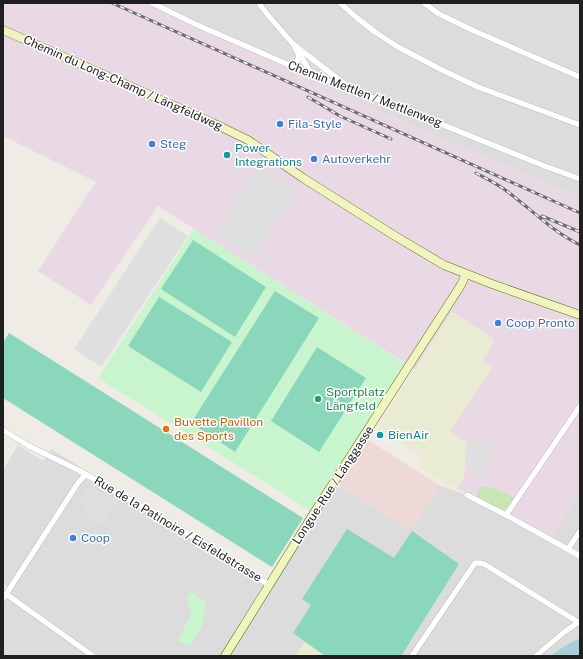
<svg xmlns="http://www.w3.org/2000/svg" width="583" height="659" viewBox="0 0 583 659" font-family="'Public Sans',sans-serif">
	<rect width="100%" height="100%" fill="#efece6"/>
	<path fill="#dddcdc" d="M145 3H580V198L534 177 440 138 364 104 197 29Z
		M18 445 43 461 51 449 269 585 334 483 410 529 441 486 467 495 551 536 580 493V638L564 646 551 656H325L305 642 295 656H3V599L10 588 3 583V470Z"/>
	<path fill="#eed9d7" d="M363 437 441 486 410 529 334 483Z"/>
	<path fill="#e8d9e4" d="M3 3H145L197 29 364 104 440 138 534 177 580 198V493L551 536 467 495V492L457 489 465 474V451L467 443 450 431 492 368 482 361 493 343V340L492 338 452 312 415 369 158 206 91 305 38 271 91 189 96 182 3 136Z"/>
	<path fill="#e9ecd3" d="M452 312 490 337 493 340 492 345 482 361 492 368 450 431 467 443 465 451V474L462 481 456 487 443 482 418 466 422 458 378 429 384 420 382 419Z
		M305 642 325 656H295Z"/>
	<path fill="#c9e5b1" d="M480 487 495 488 515 498C513 501 511 506 507 508 499 512 485 502 478 498L477 492Z"/>
	<path fill="#c8f5cd" d="M194 229 409 366 314 513 98 378Z
		M191 592 206 602 202 627 189 646 177 640 192 614 187 599Z"/>
	<path fill="#8bd7bc" d="M193 240 266 287 235 337 161 289Z
		M275 291 319 318 235 452 191 423Z
		M159 297 232 342 201 392 128 346Z
		M9 333 303 518 272 567 3 398V343Z
		M317 347 366 378 319 452 271 421Z
		M347 529 394 558 412 531 459 564 401 656H325L293 633 311 605 302 599Z"/>
	<path fill="#dfdfdf" d="M258 166 297 190 253 258 215 234Z
		M160 218 188 236 101 367 74 349Z
		M474 436 489 446 492 454 490 459 480 474 472 475 466 451Z
		M93 487 118 502 101 525 82 512 86 505 79 500 87 488 90 490Z"/>
	<path fill="#abcdd9" d="M580 638V656H551L564 646Z"/>
	<g fill="none" stroke-linecap="round" stroke-linejoin="round">
		<g stroke="#a3a3a3" stroke-width="6">
			<path id="street" d="M152 3 195 24 312 75 411 112 542 165 580 179
				M259 3 267 14 293 44 347 86
				M340 3 357 18 375 32 398 47 442 70 478 87 580 125
				M424 3 439 14 472 30 580 77
				M299 53 312 75
				M293 67C299 59 301 56 295 48
				M3 430 29 446 80 471 202 542 269 585
				M467 495 506 515 580 556
				M506 515 580 406
				M568 549 580 531
				M6 594 93 656
				M3 599 78 483 86 474
				M412 656 475 563H480L484 564 578 622
				M536 656 563 633 580 621"/>
		</g>
		<g stroke="#616e0e" stroke-width="9">
			<path id="secondary" d="M3 30 213 123 248 140 303 178 395 236 444 265 492 284 580 315
				M225 656 314 513 461 285 466 274"/>
		</g>
		<use href="#street" stroke="#fff" stroke-width="5.5"/>
		<use href="#secondary" stroke="#f0f4bf" stroke-width="8"/>
		<g stroke="#6d6d6d" stroke-width="3">
			<path id="rail" d="M112 3 580 213
				M308 97 340 116 391 139
				M476 173C487 179 498 184 508 192 532 210 553 232 580 245
				M542 216 580 232"/>
		</g>
		<use href="#rail" stroke="#fff" stroke-width="1.5" stroke-dasharray="4.5" stroke-linecap="butt"/>
	</g>
	<g fill="#3f7fe0" stroke="#fff" stroke-width="1.5">
		<circle cx="280" cy="124" r="4"/>
		<circle cx="152" cy="144" r="4"/>
		<circle cx="314" cy="159" r="4"/>
		<circle cx="498" cy="323" r="4"/>
		<circle cx="73" cy="538" r="4"/>
	</g>
	<g fill="#0f9aa8" stroke="#fff" stroke-width="1.5">
		<circle cx="227" cy="155" r="4"/>
		<circle cx="380" cy="435" r="4"/>
	</g>
	<circle fill="#2e9e5b" stroke="#fff" stroke-width="1.5" cx="318" cy="399" r="4"/>
	<circle fill="#e8710a" stroke="#fff" stroke-width="1.5" cx="166" cy="429" r="4"/>
	<g text-anchor="middle" stroke-width="3" stroke-linejoin="round" paint-order="stroke">
		<g font-size="12" fill="#1f1f1f" stroke="#fff">
			<text transform="translate(123 83) rotate(24)" y="4">Chemin du Long-Champ / Längfeldweg</text>
			<text transform="translate(365 94) rotate(21)" y="4">Chemin Mettlen / Mettlenweg</text>
			<text transform="translate(333 485) rotate(-57)" y="4">Longue-Rue / Länggasse</text>
			<text transform="translate(178 529) rotate(31)" y="4">Rue de la Patinoire / Eisfeldstrasse</text>
		</g>
		<g font-size="12" fill="#366cbe" stroke="#fff" text-anchor="start">
			<text x="288" y="128">Fila-Style</text>
			<text x="160" y="148">Steg</text>
			<text x="322" y="163">Autoverkehr</text>
			<text x="506" y="327">Coop Pronto</text>
			<text x="81" y="542">Coop</text>
		</g>
		<g font-size="12" fill="#0d838f" stroke="#fff" text-anchor="start">
			<text x="235" y="152">Power<tspan x="235" dy="14">Integrations</tspan></text>
			<text x="388" y="439">BienAir</text>
		</g>
		<g font-size="12" fill="#27864d" stroke="#fff" text-anchor="start">
			<text x="326" y="396">Sportplatz<tspan x="326" dy="14">Längfeld</tspan></text>
		</g>
		<g font-size="12" fill="#c56008" stroke="#fff" text-anchor="start">
			<text x="174" y="426">Buvette Pavillon<tspan x="174" dy="14">des Sports</tspan></text>
		</g>
	</g>
	<rect width="583" height="659" fill="none" stroke="#1f1f1f" stroke-width="8"/>
</svg>
